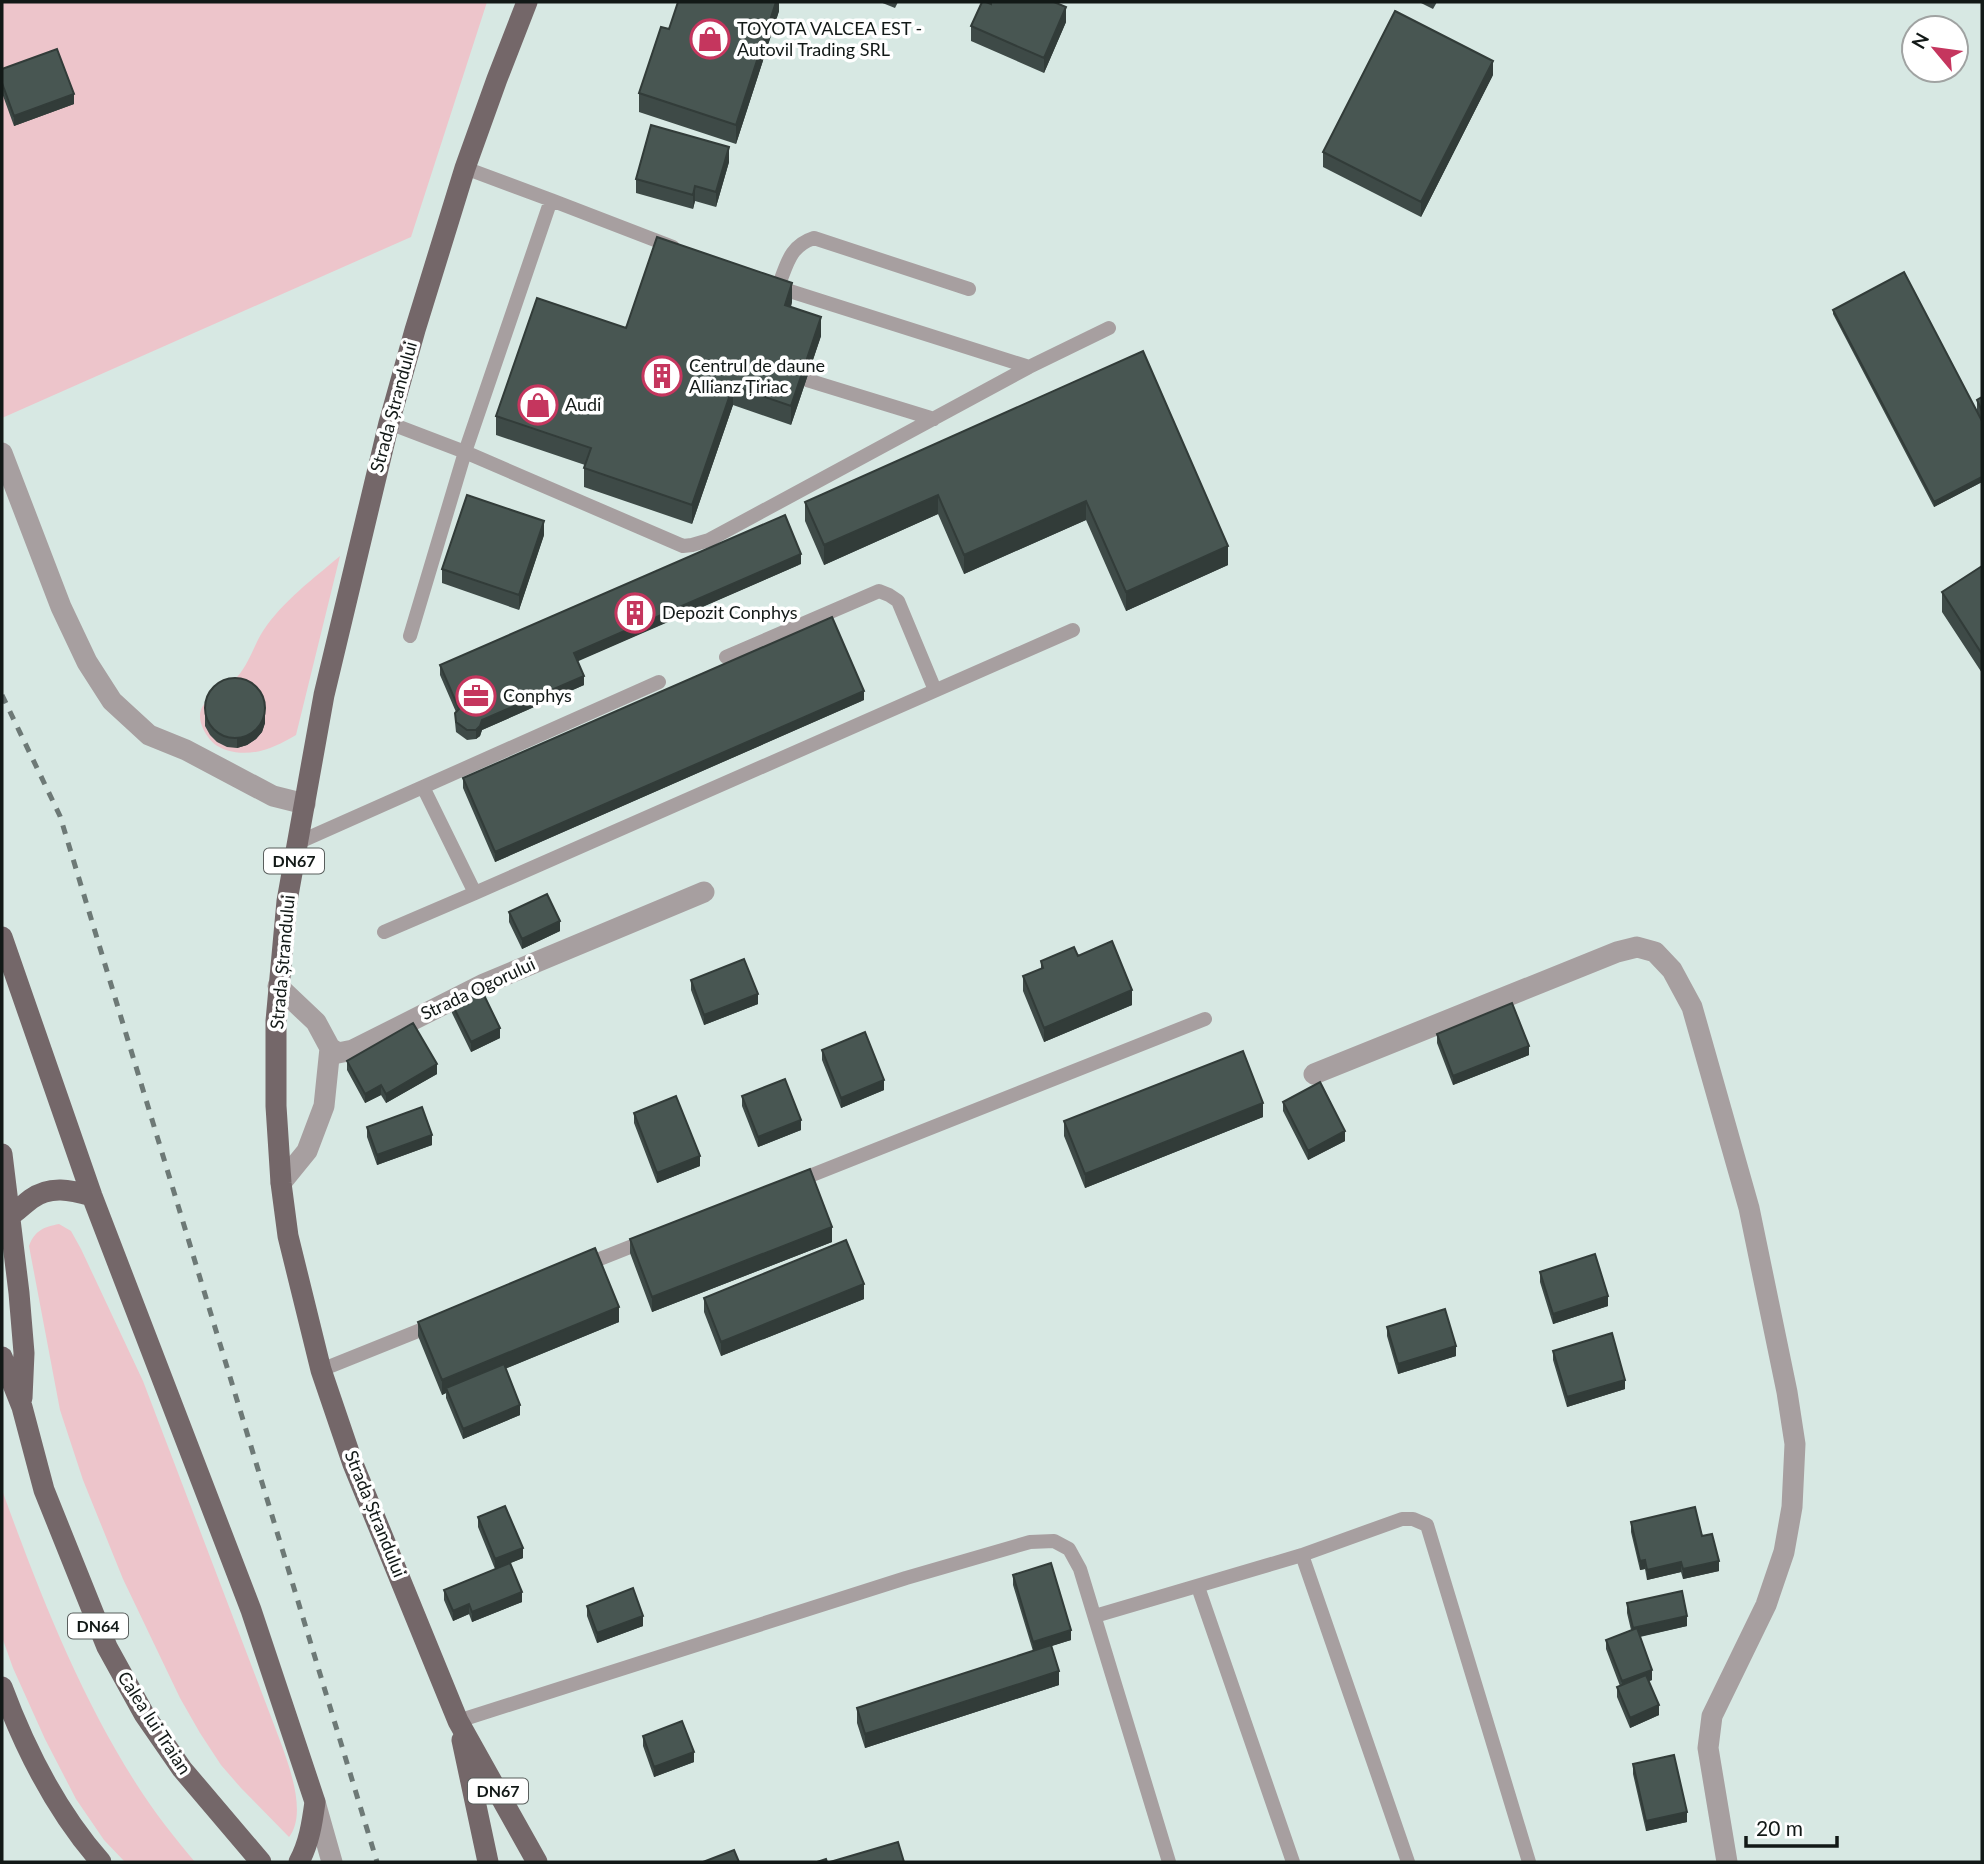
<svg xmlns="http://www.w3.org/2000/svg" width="1984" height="1864" viewBox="0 0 1984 1864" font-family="Lato,sans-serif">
	<rect width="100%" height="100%" fill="#d7e8e3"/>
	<path fill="#edc5cb" d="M2 2H487L411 237 2 418Z
		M340 556 296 735C274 748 252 758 226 750 217 747 211 742 206 734 186 701 221 695 237 677 249 664 254 645 263 631 283 601 313 579 340 556Z
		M59 1224 71 1231 81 1249 143 1381 276 1730C286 1757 309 1812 289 1837L241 1788 221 1765 200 1733 180 1698 123 1579 83 1480 60 1410 29 1246C35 1230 44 1227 59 1224Z
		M2 1490C39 1592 79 1694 137 1785 154 1812 175 1838 195 1862H125L104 1840 76 1799 45 1739 13 1668 2 1637Z"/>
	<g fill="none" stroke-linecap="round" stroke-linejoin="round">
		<path stroke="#a79fa0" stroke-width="14" d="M551 200 673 247
			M774 286 1029 367
			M778 287C787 265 789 246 814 238L969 289
			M807 380 934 419
			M389 423 465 452 683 546 692 545 709 540 1029 367 1109 328
			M410 636 465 452 551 200 465 168
			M726 657 879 591 889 595 898 601 935 690
			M423 787 475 893
			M297 843 659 682
			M384 932 475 893 1073 630
			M797 1181 1205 1019
			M582 1266 645 1241
			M321 1370 433 1325
			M1302 1555 1408 1862
			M1198 1587 1293 1862
			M1095 1616 1302 1555 1402 1519H1413L1427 1525 1529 1862
			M458 1721 906 1578 1030 1542 1054 1541 1069 1549 1080 1569 1169 1862"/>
		<path stroke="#a79fa0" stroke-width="21" d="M2 453 61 607 87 662 112 701 149 735 186 750 273 796 305 804
			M278 986 316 1022 330 1048 338 1053 353 1050 484 984 704 892
			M1314 1074 1617 952 1637 947 1655 952 1672 970 1692 1007 1749 1208 1787 1392 1795 1444 1792 1507 1784 1552 1766 1605 1712 1716 1708 1748 1727 1862
			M281 1183 307 1151 324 1106 330 1048
			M315 1802 332 1862"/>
		<path stroke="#746769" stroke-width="21" d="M527 2 497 79 465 168 415 330 389 423 324 695 287 901 276 1021V1106L281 1183 288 1236 321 1370 353 1464 458 1721 537 1862
			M2 937 92 1196 251 1610 315 1802C312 1824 309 1843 299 1862
			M2 1154 19 1293 24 1353 22 1398
			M8 1217C17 1212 23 1205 31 1199 50 1185 71 1190 92 1196
			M2 1357 22 1407 44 1490 107 1647 144 1714 182 1769 261 1862
			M2 1687C25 1749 57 1812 101 1862
			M462 1740 488 1862"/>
		<path stroke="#6d7976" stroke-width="5" stroke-dasharray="9 9" stroke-linecap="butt" d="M2 695 60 816 377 1862"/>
	</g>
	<path fill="#3e4a47" d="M779 2V11L736 144 639 112V93L669 29Z
		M880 2H898L895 8Z
		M1419 2H1437L1433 9Z
		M991 4 1066 22 1044 73 971 41V26Z
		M2 69 74 104 14 126 2 93Z
		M1493 75 1421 217 1323 167V152Z
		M729 162 716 207 695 201 693 209 636 193V179Z
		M792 302 791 307 821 336 791 425 733 405 692 524 584 487V468L585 465 496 435V416L626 328Z
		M1833 310 1977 410V400L1982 397V482L1934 507 1833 314Z
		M1143 351 1228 565 1126 611 1086 520 964 574 938 514 824 565 805 521V502Z
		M544 535 519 610 442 583V569Z
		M801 564 577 661 584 685 482 730 480 736 476 739 467 740 456 732 455 722 456 712 440 675V665Z
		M1982 566V673L1942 612V592Z
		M864 700 495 862 463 788V778Z
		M265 703V723L262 732 256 739 247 745 237 748 227 747 217 742 210 735 205 726V706Z
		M509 912 560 931 522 949 509 922Z
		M1078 956 1132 1005 1044 1042 1023 991V976L1041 969V961Z
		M691 980 758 1004 704 1025 691 990Z
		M452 1004 500 1038 471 1052 452 1013Z
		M1437 1034 1529 1055 1453 1085 1437 1043Z
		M822 1050 884 1090 841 1108 822 1060Z
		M347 1061 437 1074 386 1103 381 1095 365 1103 347 1070Z
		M742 1096 801 1130 758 1147 742 1106Z
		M1283 1102 1345 1141 1308 1160 1283 1111Z
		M634 1113 700 1166 657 1183 634 1123Z
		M1263 1117 1085 1188 1064 1136V1121Z
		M367 1127 432 1145 377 1165 367 1137Z
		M630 1239 832 1242 652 1312 630 1253Z
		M1540 1272 1608 1306 1553 1324 1540 1282Z
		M704 1298 864 1299 721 1356 704 1312Z
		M418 1322H619L505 1369 520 1415 463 1439 446 1398V1393L442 1395 418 1336Z
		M1387 1327 1456 1356 1398 1374 1387 1336Z
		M1553 1351 1625 1389 1567 1407 1553 1360Z
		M478 1517 523 1558 495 1569 478 1527Z
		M1631 1522 1702 1536 1719 1571 1683 1579 1681 1572 1647 1580 1645 1569 1640 1570 1631 1532Z
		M1013 1575 1071 1640 1051 1646 1059 1685 865 1748 857 1723V1708L1033 1651 1013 1585Z
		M444 1590 522 1602 472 1622 469 1614 453 1621 444 1600Z
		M1627 1603 1687 1626 1640 1637 1652 1680 1649 1681 1659 1715 1630 1728 1617 1697V1687L1620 1686 1606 1649V1640L1631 1630 1627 1613Z
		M587 1606 643 1626 597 1643 587 1616Z
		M643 1736 694 1762 654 1777 643 1746Z
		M1633 1764 1687 1822 1646 1831 1633 1774Z"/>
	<path fill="#323c39" d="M776 2H779V11L736 144V125Z
		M1066 7V22L1044 73V58Z
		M1493 61V75L1421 217V202Z
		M74 94V104L14 126V116Z
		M729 147V162L716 207V192Z
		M695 186V201L693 209V195Z
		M792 283V302L785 324V305Z
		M821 317V336L791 425V406Z
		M733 386V405L692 524V505Z
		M1982 477V482L1934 507V502Z
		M938 495V514L824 565V545Z
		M1086 501V520L964 574V555Z
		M544 521V535L519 610V595Z
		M1228 546V565L1126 611V592Z
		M801 554V564L574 663V653Z
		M584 676V685L482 730 480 736 476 739V730L482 720Z
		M864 691V700L495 862V852Z
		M265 713V723L262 732 256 739 247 745 237 748V738Z
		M560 921V931L522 949V939Z
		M1132 990V1005L1044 1042V1028Z
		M758 994V1004L704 1025V1015Z
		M500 1028V1038L471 1052V1042Z
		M1529 1046V1055L1453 1085V1076Z
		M437 1064V1074L386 1103V1094Z
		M884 1080V1090L841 1108V1098Z
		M381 1085V1095L365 1103V1094Z
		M1263 1103V1117L1085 1188V1174Z
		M801 1120V1130L758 1147V1137Z
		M1345 1131V1141L1308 1160V1151Z
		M432 1135V1145L377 1165V1155Z
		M700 1156V1166L657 1183V1173Z
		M832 1227V1242L652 1312V1297Z
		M864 1284V1299L721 1356V1342Z
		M1608 1296V1306L1553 1324V1314Z
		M619 1307V1322L448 1392 446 1388V1393L442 1395V1380Z
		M1456 1346V1356L1398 1374V1364Z
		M1625 1380V1389L1567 1407V1397Z
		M520 1405V1415L463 1439V1429Z
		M523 1548V1558L495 1569V1559Z
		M1645 1560V1569L1640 1570V1561Z
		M1719 1561V1571L1683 1579V1569Z
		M1681 1562V1572L1647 1580V1570Z
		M522 1592V1602L472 1622V1612Z
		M469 1604V1614L453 1621V1611Z
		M643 1616V1626L597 1643V1633Z
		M1687 1616V1626L1633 1638V1628Z
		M1071 1630V1640L1033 1652V1642Z
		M1652 1670V1680L1622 1691V1681Z
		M1059 1671V1685L865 1748V1734Z
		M1659 1705V1715L1630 1728V1718Z
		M694 1752V1762L654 1777V1767Z
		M1687 1812V1822L1646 1831V1821Z"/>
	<path fill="#485652" stroke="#323c39" stroke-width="2" d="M678 2H776L736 125 639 93 661 27 669 29Z
		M982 2H986L991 4V2H1054L1066 7 1044 58 971 26Z
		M1395 11 1493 61 1421 202 1323 152Z
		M57 49 74 94 14 116 2 83V69Z
		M651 125 729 147 716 192 695 186 693 195 636 179Z
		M657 237 792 283 785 305 821 317 791 406 733 386 692 505 584 468 591 448 496 416 537 298 626 328Z
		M1904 272 1982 421V477L1934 502 1833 310Z
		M1143 351 1228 546 1126 592 1086 501 964 555 938 495 824 545 805 502Z
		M1982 397V411L1977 400Z
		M467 495 544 521 519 595 442 569Z
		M785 515 801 554 574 653 584 676 482 720 480 726 476 730H467L456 722 455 713 459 709 440 665Z
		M1982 566V654L1942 592Z
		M832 617 864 691 495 852 463 778Z
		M205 708a30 30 0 1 1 60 0a30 30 0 1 1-60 0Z
		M547 894 560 921 522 939 509 912Z
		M1112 941 1132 990 1044 1028 1023 976 1043 968 1041 961 1074 947 1078 956Z
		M744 959 758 994 704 1015 691 980Z
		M481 989 500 1028 471 1042 452 1004Z
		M1512 1003 1529 1046 1453 1076 1437 1034Z
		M413 1023 437 1064 386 1094 381 1085 365 1094 347 1061Z
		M865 1032 884 1080 841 1098 822 1050Z
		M1243 1051 1263 1103 1085 1174 1064 1121Z
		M785 1079 801 1120 758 1137 742 1096Z
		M1320 1082 1345 1131 1308 1151 1283 1102Z
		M676 1096 700 1156 657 1173 634 1113Z
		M422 1107 432 1135 377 1155 367 1127Z
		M810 1169 832 1227 652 1297 630 1239Z
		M846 1240 864 1284 721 1342 704 1298Z
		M595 1248 619 1307 442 1380 418 1322Z
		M1595 1254 1608 1296 1553 1314 1540 1272Z
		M1445 1309 1456 1346 1398 1364 1387 1327Z
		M1612 1333 1625 1380 1567 1397 1553 1351Z
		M504 1364 520 1405 463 1429 446 1388Z
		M505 1506 523 1548 495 1559 478 1517Z
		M1695 1507 1702 1536 1712 1534 1719 1561 1683 1569 1681 1562 1647 1570 1645 1560 1640 1561 1631 1522Z
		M510 1563 522 1592 472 1612 469 1604 453 1611 444 1590Z
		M1051 1563 1071 1630 1033 1642 1013 1575Z
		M633 1588 643 1616 597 1633 587 1606Z
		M1682 1591 1687 1616 1633 1628 1627 1603Z
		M1637 1628 1652 1670 1622 1681 1606 1640Z
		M1051 1645 1059 1671 865 1734 857 1708Z
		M1646 1675 1659 1705 1630 1718 1617 1687Z
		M682 1721 694 1752 654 1767 643 1736Z
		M1674 1755 1687 1812 1646 1821 1633 1764Z
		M898 1842 904 1862H830Z
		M734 1850 739 1862H703Z
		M826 1859 827 1862H817Z"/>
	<defs>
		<g id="shop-ring" transform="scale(2.0125)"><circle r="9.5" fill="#fff" stroke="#c5365e" stroke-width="1.5"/><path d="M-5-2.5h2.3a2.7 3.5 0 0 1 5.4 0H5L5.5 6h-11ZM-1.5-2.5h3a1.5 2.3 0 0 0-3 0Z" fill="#c5365e"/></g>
		<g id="building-ring" transform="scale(2.0125)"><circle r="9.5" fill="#fff" stroke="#c5365e" stroke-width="1.5"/><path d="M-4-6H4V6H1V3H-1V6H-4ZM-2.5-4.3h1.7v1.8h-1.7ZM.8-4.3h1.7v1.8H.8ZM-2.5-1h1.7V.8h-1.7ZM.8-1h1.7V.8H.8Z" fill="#c5365e"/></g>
		<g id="office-ring" transform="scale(2.0125)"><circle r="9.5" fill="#fff" stroke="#c5365e" stroke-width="1.5"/><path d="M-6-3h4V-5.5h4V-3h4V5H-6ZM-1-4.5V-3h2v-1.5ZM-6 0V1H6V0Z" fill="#c5365e"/></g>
	</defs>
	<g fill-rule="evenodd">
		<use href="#shop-ring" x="710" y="39"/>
		<use href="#building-ring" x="662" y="376"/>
		<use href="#shop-ring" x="538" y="405"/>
		<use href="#building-ring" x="635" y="613"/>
		<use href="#office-ring" x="476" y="696"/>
	</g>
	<g text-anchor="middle" stroke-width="7" stroke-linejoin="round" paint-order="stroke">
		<g fill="#fff" stroke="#595e5d" stroke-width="2">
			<rect x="264" y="848.5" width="60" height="25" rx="5"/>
			<rect x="68" y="1613.5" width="60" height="25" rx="5"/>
			<rect x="468" y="1778.5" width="60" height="25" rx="5"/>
		</g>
		<g font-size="16" font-weight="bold" fill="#121917">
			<text x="294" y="867">DN67</text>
			<text x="98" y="1632">DN64</text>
			<text x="498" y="1797">DN67</text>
		</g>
		<g font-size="18" fill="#121917" stroke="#fff" text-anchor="start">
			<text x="737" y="35">TOYOTA VALCEA EST -<tspan x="737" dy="21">Autovil Trading SRL</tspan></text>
			<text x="689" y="372">Centrul de daune<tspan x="689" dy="21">Allianz Țiriac</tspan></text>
			<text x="565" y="411">Audi</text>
			<text x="662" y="619">Depozit Conphys</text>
			<text x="503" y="702">Conphys</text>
		</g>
		<g font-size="18" fill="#121917" stroke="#fff">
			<text transform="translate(394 407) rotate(-75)" y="6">Strada Ștrandului</text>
			<text transform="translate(283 962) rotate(-85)" y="6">Strada Ștrandului</text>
			<text transform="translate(478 989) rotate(-25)" y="6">Strada Ogorului</text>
			<text transform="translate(375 1514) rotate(68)" y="6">Strada Ștrandului</text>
			<text transform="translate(154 1723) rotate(57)" y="6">Calea lui Traian</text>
		</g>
	</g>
	<rect width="1984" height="1864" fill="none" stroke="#121917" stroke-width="7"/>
	<g transform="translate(1935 49) rotate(299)"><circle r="33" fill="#ffffff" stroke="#a0a3a2" stroke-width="2"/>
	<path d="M0-5L12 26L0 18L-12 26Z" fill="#c5365e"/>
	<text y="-10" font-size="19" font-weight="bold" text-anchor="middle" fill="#121917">N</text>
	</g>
	<path d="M1746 1836v10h91v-10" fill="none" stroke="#121917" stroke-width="3.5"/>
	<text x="1756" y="1836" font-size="21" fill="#121917" stroke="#ffffff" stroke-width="5" paint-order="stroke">20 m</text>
</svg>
